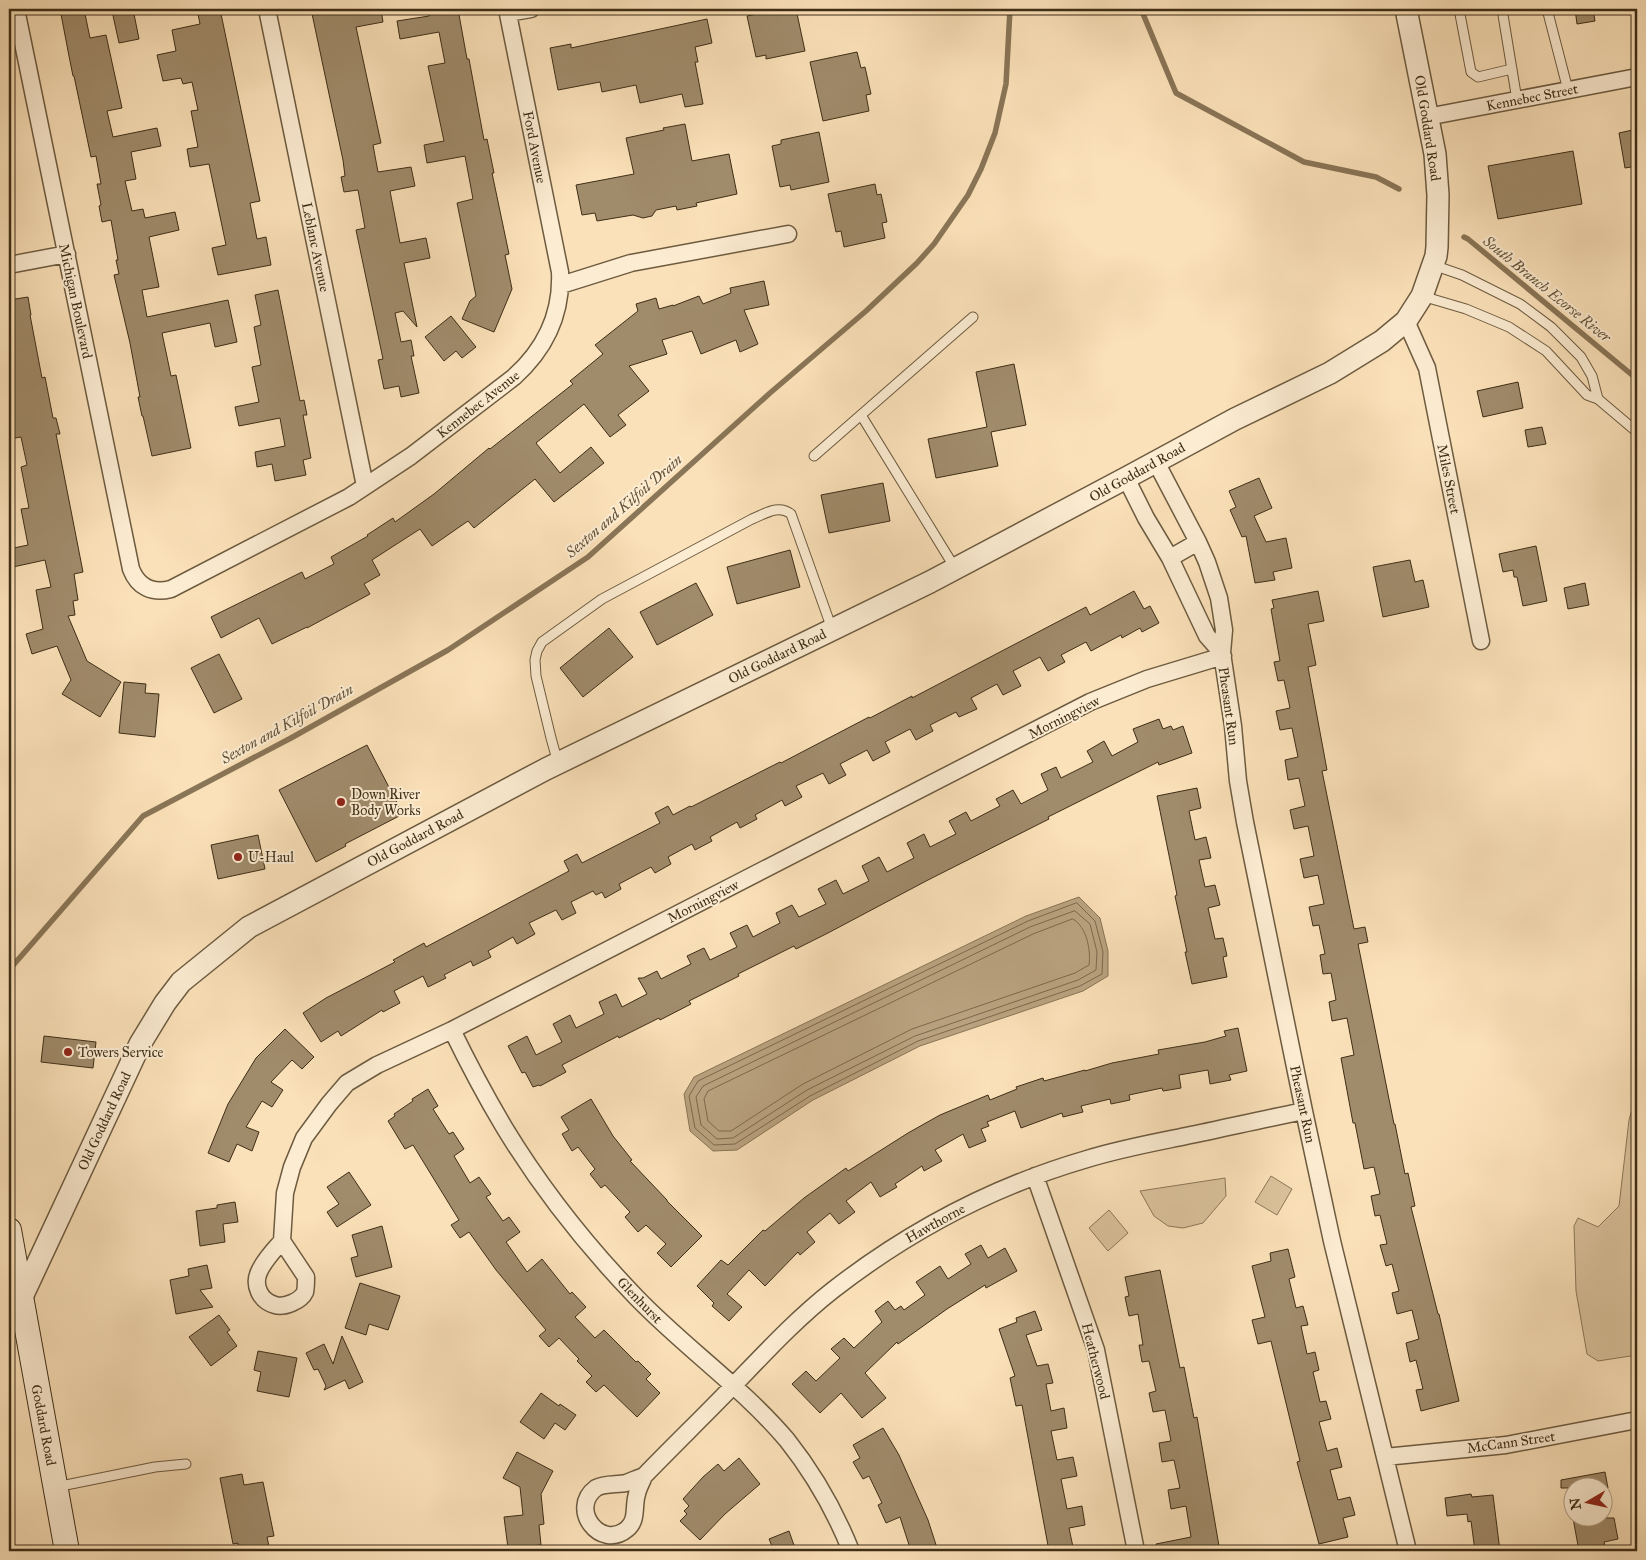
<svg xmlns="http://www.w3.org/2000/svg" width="1646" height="1560" viewBox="0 0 1646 1560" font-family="'IM FELL Great Primer',serif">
	<rect width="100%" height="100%" fill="#fbe1b9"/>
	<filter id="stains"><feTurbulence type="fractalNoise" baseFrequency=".004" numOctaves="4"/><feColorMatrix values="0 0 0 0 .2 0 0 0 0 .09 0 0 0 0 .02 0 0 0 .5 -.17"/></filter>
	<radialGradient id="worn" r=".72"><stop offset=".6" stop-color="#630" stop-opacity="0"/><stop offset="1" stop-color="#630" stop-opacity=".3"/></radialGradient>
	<path fill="#dbc39d" stroke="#8c785a" d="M1637 1091V1355L1598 1361 1587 1354 1576 1291 1574 1226 1578 1218 1598 1227 1619 1206 1629 1120Z
		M1271 1176 1292 1189 1277 1215 1255 1202Z
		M1225 1178 1226 1196 1203 1223 1183 1228 1168 1226 1154 1216 1140 1191Z
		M1109 1210 1128 1233 1108 1251 1089 1228Z"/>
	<path fill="#bba482" stroke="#897557" d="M1079 897 1100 918 1108 951V976L1083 991 920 1046 813 1100 737 1150 713 1151 690 1131 684 1094 694 1077 1026 916Z"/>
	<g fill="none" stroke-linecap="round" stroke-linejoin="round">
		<path stroke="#7c694c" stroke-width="1" d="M1077 903 1095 921 1103 952 1102 974 1080 986 918 1041 810 1096 735 1144 714 1145 695 1128 689 1096 698 1081 1028 921Z
			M1075 911 1090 924 1097 952 1096 970 1078 980 915 1036 807 1090 733 1138 717 1139 701 1125 696 1097 703 1086 1030 927Z
			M1073 919C1087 927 1091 951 1089 965L1075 973 912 1029 803 1084 731 1131H719L708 1121 704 1099 708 1091 1033 934Z"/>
		<path stroke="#897557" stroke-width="5.5" d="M1141 9 1176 93 1304 162 1376 177 1399 189
			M1464 237 1468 239 1637 379
			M9 970 143 816 291 738 448 650 588 557 770 393 866 311 917 263 934 244 968 195 981 169 995 133 1006 84 1010 9"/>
	</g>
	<path fill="#a08b6b" stroke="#3e2e17" d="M60 9H84L90 38 106 35 122 108 107 111 113 137 157 128 161 146 131 152 136 179 125 181 132 211 143 209 145 218 175 212 179 230 149 237 159 287 142 290 147 317 228 300 237 342 215 347 210 323 162 333 171 376 176 375 191 448 152 456 143 416H142L138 397H140L130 343 114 275 119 274 116 260H118L111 220 102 222 99 206 101 205 97 184H101L96 156 91 157 74 76H73L69 56Z
		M124 9H133L139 39 119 43 112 11Z
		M197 9H220L260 201 250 203 257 239 266 237 271 265 218 275 212 248 226 245 209 164 190 167 187 149 198 147 191 111 198 110 192 82 183 84 181 78 163 81 157 55 176 51 172 30 200 24Z
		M311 9H381L383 22 356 27 381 143 373 145 378 172 411 167 415 186 390 191 400 243 426 238 430 258 404 263 417 327 403 311 395 313 401 342 411 340 414 356H411L419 393 401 397 399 386 384 389 378 360 383 359 356 230 365 228 358 190 344 192 341 177 345 176 343 160Z
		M428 9H458L467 59H469L484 140 487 139 494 173H492L509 254 505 255 512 289 494 332 462 319 470 301 476 296 457 203 473 199 465 156 427 163 424 145 444 141 428 66 445 63 439 32 400 39 397 21 429 16Z
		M756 9H796L805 51 766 59V55L756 57 747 16 757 14Z
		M1575 9H1593L1595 21 1577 24Z
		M707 19 712 43 695 47 698 62H695L703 104 685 107 682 94 640 103 636 85 602 92 600 82 558 90 550 48 571 44V48Z
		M857 52 861 68 865 67 871 94 866 95 869 111 823 121 810 62Z
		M685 124 692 161 729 154 737 194 696 203 697 206 677 210 676 206 656 210 652 216 643 218 633 215 597 221 595 213 582 215 576 185 634 174 626 138 664 130 663 128Z
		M1637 129V166L1625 168 1619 133Z
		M819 132 829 182 791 190 790 185 780 187 772 146 781 144V140Z
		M1573 151 1582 204 1498 219 1488 166Z
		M875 184 877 195 881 194 887 222 882 223 885 238 844 247 841 231 836 232 828 194Z
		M764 281 769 305 744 310 758 344 740 352 736 340 701 354 692 331 662 340 667 354 629 366 649 391 618 415 626 425 610 437 584 404 536 443 560 473 591 447 604 463 554 502 535 479 474 528 468 521 432 546 420 529 372 560 380 575 364 584 370 594 307 628V627L272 644 259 618 221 638 211 617 302 572 305 579 334 564 331 557 368 536 367 535 393 518 395 522 434 494 489 448 490 449 573 384 570 381 603 354 595 345 638 311 636 304 656 298 659 309 673 305V306L699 296 703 304 731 293 730 288Z
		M278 290 300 401 304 400 307 415H303L311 458 303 460 306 475 275 481 272 464 257 467 255 452 285 446 280 418 239 426 235 407 259 402 252 367 261 365 254 327 261 325 255 295Z
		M28 297 31 315H30L42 378 45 377 53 418H56L60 434H56L83 572 74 574 78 600 73 601 75 615 68 616 87 661 121 682 100 717 62 694 71 680 57 646 32 654 26 634 43 629 36 590 51 587 45 560 13 567 9 549 28 545 21 509 29 508 21 467 27 465 21 437 9 439V300Z
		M451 316 476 347 462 358 456 351 444 361 425 337Z
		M1014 364 1026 425 991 432 998 466 936 478 928 439 987 427 976 372Z
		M1518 382 1523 408 1483 417 1477 391Z
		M1542 427 1546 444 1528 447 1525 430Z
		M1259 478 1272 508 1254 516 1266 542 1286 538 1292 568 1273 572 1275 580 1255 583 1246 536 1242 537 1230 510 1236 507 1229 491Z
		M883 483 890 521 829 533 821 495Z
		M1536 546 1547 601 1523 606 1517 577H1514L1513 570 1503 572 1499 554Z
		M790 550 800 587 737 604 727 567Z
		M1410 560 1415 582 1423 580 1429 607 1383 617 1373 567Z
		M696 583 713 615 657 645 640 612Z
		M1585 583 1589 605 1568 609 1564 588Z
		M1134 591 1144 609 1150 606 1159 623 1142 632 1140 628 1122 638 1121 635 1091 651 1086 642 1061 655 1065 662 1048 671 1040 657 1013 671 1021 686 1003 695 997 684 971 698 977 709 959 717 956 712 930 725 933 731 916 740 910 729 885 742 890 752 873 761 867 750 840 764 846 775 829 784 823 773 796 786 802 797 785 806 782 800 755 815 757 819 740 828 737 822 710 837 712 841 695 850 692 844 668 857 671 864 655 873 651 867 619 884 621 889 605 898 602 892 596 895 593 891 571 902 576 913 562 920 556 910 529 923 535 934 517 944 513 937 488 951 491 957 473 966 471 961 444 975 446 978 428 987 423 976 394 991 400 1003 383 1012 382 1010 341 1036 338 1031 321 1042 303 1013 326 998 395 962 393 960 424 943 426 947 569 871 564 861 577 854 582 863 660 823 655 813 668 806 673 815 690 806 691 807 780 762 781 763 869 717 870 718 912 696V698L1086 607 1090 615Z
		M1318 591 1324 621 1308 624 1316 665 1308 667 1327 770 1322 771 1354 929 1365 927 1368 942 1358 944 1394 1124H1395L1405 1174 1408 1173 1415 1206 1411 1207 1438 1314H1439L1459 1401 1421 1411 1416 1390 1423 1389 1416 1360 1410 1362 1406 1343 1419 1339 1412 1310 1397 1314 1392 1293 1399 1291 1392 1264 1386 1266 1380 1245 1387 1244 1380 1215 1375 1216 1371 1196 1380 1194 1374 1167 1364 1169 1355 1123H1353L1341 1058 1354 1055 1347 1018 1332 1021 1329 1002 1336 1000 1331 973 1323 974 1320 955 1325 954 1319 925 1313 926 1309 907 1324 904 1318 875 1304 878 1300 859 1314 856 1308 826 1294 829 1290 810 1305 806 1299 778 1288 780 1285 760 1298 757 1292 728 1280 730 1276 711 1290 708 1284 680 1278 681 1274 662 1280 661 1271 609 1274 608 1272 600Z
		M609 628 633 657 583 697 560 668Z
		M219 654 242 699 214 713 191 668Z
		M124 682 146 684 145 693 159 694 155 737 119 733Z
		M1159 719 1163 729 1171 726 1173 730 1183 726 1192 753 1159 765 1158 762 1048 817 1049 819 928 880 828 933 796 949 794 946 738 974 739 976 689 1001 691 1004 660 1020 659 1018 619 1038 618 1036 562 1065 566 1072 540 1086 539 1085 533 1087 525 1072 522 1073 508 1046 527 1036 536 1055 562 1042 553 1024 570 1015 576 1028 604 1014 599 1002 616 994 622 1007 647 994 638 978H643L657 971 661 979 691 964 687 956 704 948 710 960 737 947 730 933 747 925 753 937 780 923 776 913 792 905 799 917 826 904 818 889 836 880 843 894 869 881 862 866 879 857 887 872 914 858 907 843 924 834 930 847 956 834 949 821 966 812 971 821 1000 806 996 799 1013 790 1021 804 1048 790 1041 774 1056 767 1061 778 1093 762 1087 751 1104 741 1112 756 1138 742 1133 729Z
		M367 745 403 814 345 844 346 846 316 862 279 790Z
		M1197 788 1201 808 1189 811 1195 840 1206 837 1211 858 1199 860 1205 887 1215 885 1220 905 1208 908 1215 939 1223 938 1227 956 1223 957 1227 977 1192 984 1185 952H1187L1175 896 1177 895 1157 796Z
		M258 835 265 869 218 879 211 845Z
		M1238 1028 1247 1071 1229 1075 1231 1080 1210 1084 1208 1070 1179 1075 1181 1088 1163 1091 1162 1088 1129 1095 1130 1100 1111 1104 1110 1099 1081 1106 1083 1112 1063 1117 1062 1113 1021 1128 1015 1111 987 1122 989 1126 981 1129 986 1141 969 1148 963 1134 935 1150 942 1161 924 1171 922 1166 895 1184 897 1187 880 1197 871 1182 846 1201 855 1212 839 1224 830 1213 807 1232 815 1242 800 1255 798 1252 765 1286 749 1270 727 1294 742 1307 729 1321 712 1306 714 1303 697 1286 721 1260 728 1265 763 1230 765 1231 804 1198 846 1168 848 1171 908 1133 940 1115 988 1095 990 1100 1017 1089 1016 1087 1043 1078 1044 1081 1085 1070V1071L1112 1063 1159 1054 1158 1050 1205 1042 1226 1036 1224 1031Z
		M285 1029 314 1057 302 1069 292 1060 271 1082 283 1090 272 1107 262 1101 246 1127 259 1132 252 1151 237 1144 229 1162 208 1153 228 1104 256 1058Z
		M44 1036 96 1042 93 1068 41 1062Z
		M428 1089 438 1106 433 1109 449 1134 453 1132 464 1149 454 1156 470 1183 479 1177 491 1194 486 1197 503 1221 509 1217 520 1232 506 1242 527 1272 542 1259 570 1294 572 1292 586 1307 575 1317 595 1338 604 1330 636 1362 638 1361 651 1374 646 1379 660 1393 637 1417 604 1385 596 1392 586 1382 592 1376 577 1361 579 1359 559 1338 549 1347 539 1336 546 1330 496 1270 469 1232 460 1238 451 1225 459 1220 413 1145 405 1149 388 1121 395 1116 394 1114 413 1101 412 1099Z
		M591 1099 613 1136 632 1160 630 1161 667 1200V1201L702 1236 671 1267 657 1253 666 1244 646 1225 638 1232 625 1217 630 1212 605 1185 601 1188 590 1174 595 1169 578 1147 572 1151 562 1134 569 1130 561 1117Z
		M349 1172 371 1205 337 1227 327 1212 339 1204 327 1187Z
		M235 1202 238 1222 223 1224 225 1242 200 1246 196 1211 217 1208V1205Z
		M382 1226 392 1267 356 1277 351 1258 358 1256 352 1235Z
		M981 1245 988 1258 1005 1248 1017 1271 986 1288 985 1285 947 1309 898 1344 897 1342 865 1373 886 1398 862 1418 841 1393 820 1413 792 1384 806 1371 816 1381 840 1358 831 1349 844 1338 854 1348 882 1322 875 1311 888 1301 895 1310 901 1306 904 1310 925 1295 916 1282 940 1266 948 1279 971 1264 965 1254Z
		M1288 1249 1295 1277 1289 1279 1296 1308 1303 1306 1308 1325 1301 1326 1307 1354 1315 1352 1319 1370 1313 1372 1320 1402 1326 1401 1331 1419 1319 1422 1327 1451 1337 1448 1342 1467 1330 1470 1338 1500 1350 1497 1355 1515 1343 1518 1348 1537 1319 1544 1297 1462 1300 1461 1271 1341 1258 1344 1252 1320 1265 1317 1252 1266 1271 1261 1270 1253Z
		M207 1265 212 1288 200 1290 213 1307 176 1314 170 1280 189 1276 188 1269Z
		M1160 1270 1180 1368 1184 1367 1194 1418 1197 1417 1219 1546 1200 1549V1551H1157L1156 1544 1191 1537 1186 1506 1171 1509 1168 1490 1180 1488 1174 1460 1162 1462 1159 1443 1171 1441 1165 1410 1153 1412 1149 1393 1156 1391 1149 1361 1142 1362 1139 1345H1143L1138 1314 1129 1316 1125 1297 1129 1296 1125 1277Z
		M360 1283 400 1296 388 1330 369 1324 366 1335 345 1328Z
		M1035 1311 1042 1330 1026 1335 1037 1366 1048 1364 1053 1383 1046 1384 1051 1411 1064 1408 1067 1428 1051 1431 1057 1460 1073 1457 1077 1476 1061 1479 1067 1509 1082 1506 1085 1525 1069 1528 1073 1547 1049 1551 1022 1405 1016 1406 1010 1378 1015 1376 999 1329 1017 1322 1016 1318Z
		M219 1315 230 1330 227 1332 237 1346 211 1366 189 1337Z
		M342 1336 363 1382 349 1389 345 1380 324 1390 326 1386 318 1369 314 1370 306 1353 324 1344 333 1364Z
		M258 1351 297 1358 289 1397 257 1391 261 1372 254 1370Z
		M541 1393 559 1406 560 1404 576 1415 565 1430 555 1423 544 1439 520 1422Z
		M883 1428 899 1455 928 1520 938 1551H911L900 1517 886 1523 878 1505 882 1503 869 1476 863 1479 853 1462 860 1458 853 1445Z
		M517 1452 553 1471 541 1494 544 1524 539 1525 541 1545 508 1548 504 1517 523 1515 520 1487 503 1478Z
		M739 1458 760 1484 725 1514 700 1540 680 1521 687 1514 684 1511 689 1506 683 1499 703 1477 718 1464 724 1471Z
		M1605 1472 1608 1488H1561V1480Z
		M242 1474 244 1485 263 1482 274 1536 267 1537 270 1551H239L238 1543 233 1544 220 1478Z
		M1471 1494 1472 1497 1493 1495 1500 1551H1475L1471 1521 1468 1522 1467 1514 1447 1516 1445 1498Z
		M1573 1518H1614L1618 1539 1604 1542 1606 1551H1579Z
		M789 1531 796 1551H774L769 1539Z"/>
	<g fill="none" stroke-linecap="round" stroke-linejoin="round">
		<g stroke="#6d5b40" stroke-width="11">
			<path id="service" d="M1459 9 1471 72 1478 77 1512 69
				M1502 9 1517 100
				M1547 9 1568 90
				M1433 265 1462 275 1520 304 1551 327 1581 357 1592 376 1598 399
				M1422 296 1466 309 1509 327 1546 351 1587 395 1598 399 1637 432
				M861 415 955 568
				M814 456 973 317
				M558 763 551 738 536 676 535 660 537 651 542 642 602 599 752 519C765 514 778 504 791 514L832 629
				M56 1487 155 1467 186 1464"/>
		</g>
		<g stroke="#6d5b40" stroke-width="19">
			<path id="minor" d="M16 9 131 569C138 587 152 594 171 589L349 497 411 456 514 377C545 349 562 314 560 272L507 9
				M267 9 365 486
				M508 13 531 9
				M1427 117 1637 77
				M9 265 67 254
				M561 285 631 263 788 234
				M1406 321 1427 368 1481 641
				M1156 462 1198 542 1207 562 1219 598 1224 630 1222 653 1233 726 1238 781 1245 822 1304 1111 1332 1241 1408 1551
				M1126 478 1146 518 1170 558 1207 636 1222 653
				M1170 558 1198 542
				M452 1030C468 1063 485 1095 504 1127 541 1188 586 1245 636 1297 684 1347 742 1387 787 1440 814 1474 835 1511 851 1551
				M1035 1176 1096 1350 1136 1551
				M282 1241C274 1250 264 1260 259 1272 253 1285 260 1301 275 1305 284 1308 301 1301 305 1292 306 1288 306 1281 306 1277L282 1241 285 1193 292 1167 304 1138 329 1104 347 1083 377 1065 452 1030 1090 702 1147 679 1223 656
				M1385 1457 1506 1445 1637 1420
				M644 1476C638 1478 632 1481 626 1483 617 1485 605 1483 596 1488 568 1509 601 1551 627 1529 638 1520 633 1506 637 1494 638 1488 642 1482 644 1476 673 1446 703 1417 732 1387 764 1354 796 1319 833 1290 909 1231 994 1186 1087 1159 1119 1149 1152 1143 1186 1136 1225 1128 1264 1119 1304 1111"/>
		</g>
		<g stroke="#6d5b40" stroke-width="24">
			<path id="tertiary" d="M21 1299 140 1044 165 1003 181 982 249 927 546 769 930 582 1126 478 1235 419 1330 373 1382 341 1406 321 1422 296 1436 256 1437 247 1438 195 1435 154 1406 9"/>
		</g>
		<g stroke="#3e2e17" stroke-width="26">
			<path id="secondary" d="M9 1230 67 1551"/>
		</g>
		<use href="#service" stroke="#fcecd2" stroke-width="9"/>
		<use href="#minor" stroke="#fcecd2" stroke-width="16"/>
		<use href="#tertiary" stroke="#fcecd2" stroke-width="21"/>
		<use href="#secondary" stroke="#fcecd2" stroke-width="24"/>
	</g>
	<g fill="#8f2418" stroke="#fcecd2" stroke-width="2">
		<circle cx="341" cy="802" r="5"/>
		<circle cx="238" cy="857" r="5"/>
		<circle cx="68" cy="1052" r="5"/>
	</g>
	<g text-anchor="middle" stroke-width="4" stroke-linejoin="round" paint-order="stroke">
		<g font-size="14" fill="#3e2e17" stroke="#fcecd2">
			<text transform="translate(1532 97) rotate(-11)" y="5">Kennebec Street</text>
			<text transform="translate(1428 128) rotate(81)" y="5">Old Goddard Road</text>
			<text transform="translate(535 147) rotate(79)" y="5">Ford Avenue</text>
			<text transform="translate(316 247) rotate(78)" y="5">Leblanc Avenue</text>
			<text transform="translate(76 301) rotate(78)" y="5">Michigan Boulevard</text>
			<text transform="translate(478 404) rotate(-38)" y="5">Kennebec Avenue</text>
			<text transform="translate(1137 472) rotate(-29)" y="5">Old Goddard Road</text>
			<text transform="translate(1449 479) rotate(79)" y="5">Miles Street</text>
			<text transform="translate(777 656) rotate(-26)" y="5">Old Goddard Road</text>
			<text transform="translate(1229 706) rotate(82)" y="5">Pheasant Run</text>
			<text transform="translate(1064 717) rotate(-27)" y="5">Morningview</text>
			<text transform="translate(415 838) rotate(-28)" y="5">Old Goddard Road</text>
			<text transform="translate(703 901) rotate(-27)" y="5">Morningview</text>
			<text transform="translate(1303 1104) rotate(78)" y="5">Pheasant Run</text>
			<text transform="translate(104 1121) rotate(-65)" y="5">Old Goddard Road</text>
			<text transform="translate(935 1223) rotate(-29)" y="5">Hawthorne</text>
			<text transform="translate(640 1300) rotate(46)" y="5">Glenhurst</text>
			<text transform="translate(1096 1361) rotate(76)" y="5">Heatherwood</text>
			<text transform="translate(44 1425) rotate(79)" y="5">Goddard Road</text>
			<text transform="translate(1511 1442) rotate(-8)" y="5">McCann Street</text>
		</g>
		<g font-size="14" fill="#3e2e17" stroke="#fcecd2" text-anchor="start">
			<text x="351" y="799">Down River<tspan x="351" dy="16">Body Works</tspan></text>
			<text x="248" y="862">U-Haul</text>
			<text x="78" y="1057">Towers Service</text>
		</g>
		<g font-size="15" font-style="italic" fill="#645137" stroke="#fcecd2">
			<text transform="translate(1547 289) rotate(39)" y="5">South Branch Ecorse River</text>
			<text transform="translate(624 506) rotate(-41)" y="5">Sexton and Kilfoil Drain</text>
			<text transform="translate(287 724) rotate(-29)" y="5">Sexton and Kilfoil Drain</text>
		</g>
	</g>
	<rect width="1646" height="1560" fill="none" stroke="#fbe1b9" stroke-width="30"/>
	<rect x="10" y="10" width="1626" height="1540" fill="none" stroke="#3e2e17" stroke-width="2.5"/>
	<rect x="15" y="15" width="1616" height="1530" fill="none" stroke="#3e2e17"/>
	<g transform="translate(1588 1502) rotate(261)"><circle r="24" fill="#fcecd2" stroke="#b0a087"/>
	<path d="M0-4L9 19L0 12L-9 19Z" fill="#8f2418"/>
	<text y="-8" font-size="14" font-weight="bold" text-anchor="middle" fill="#3e2e17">N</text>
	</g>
	<rect width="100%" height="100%" filter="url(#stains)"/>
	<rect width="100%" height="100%" fill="url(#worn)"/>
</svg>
